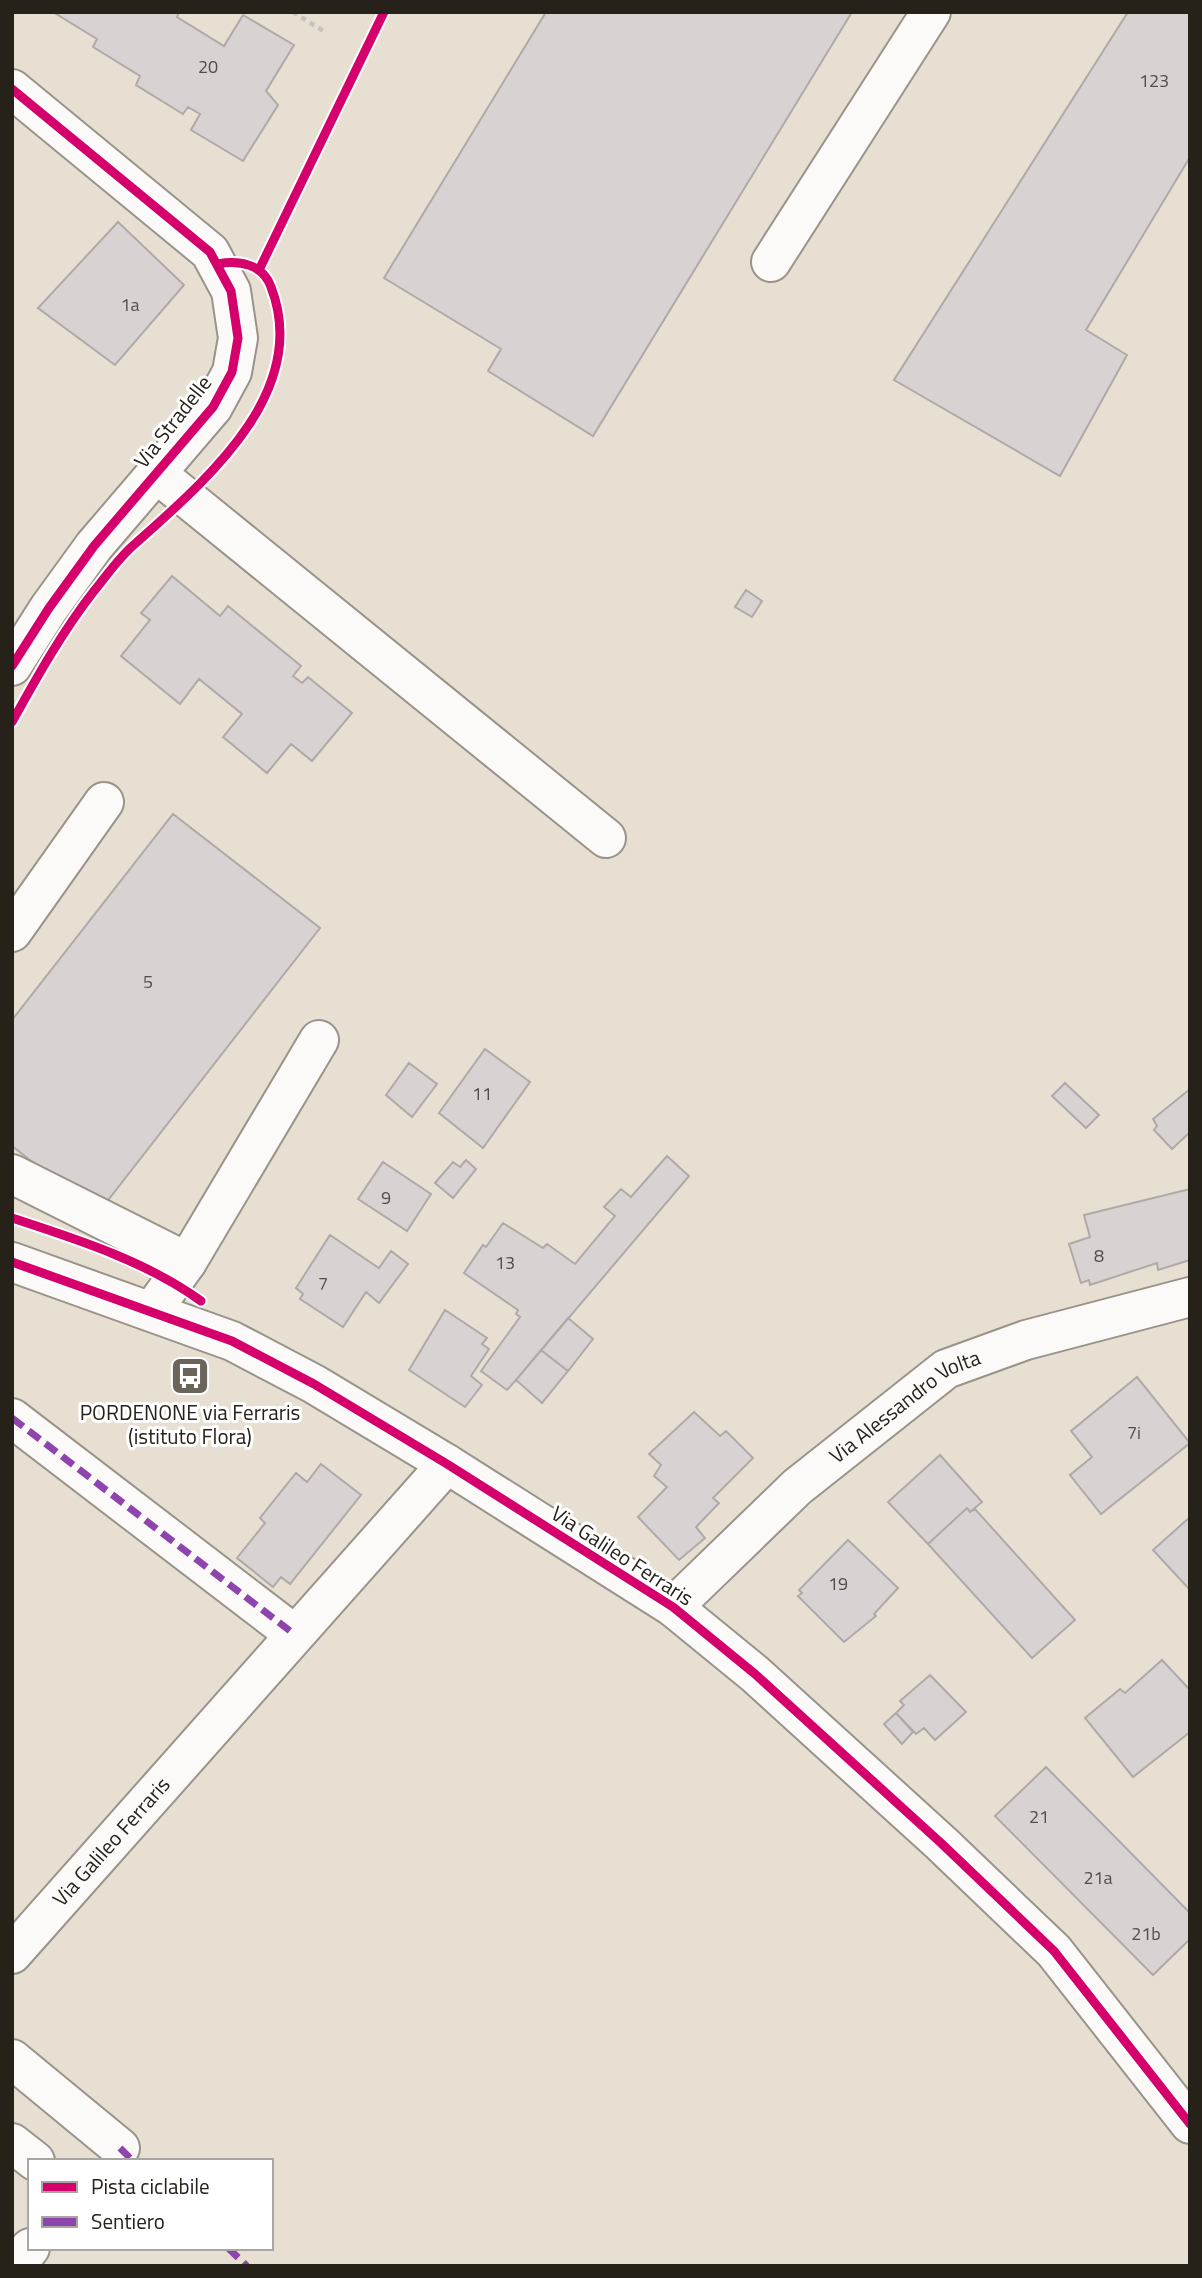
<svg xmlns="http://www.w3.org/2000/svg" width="1202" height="2278" viewBox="0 0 1202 2278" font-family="'Titillium Web',sans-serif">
	<rect width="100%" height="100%" fill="#e7dfd2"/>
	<path fill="#d9d2d3" stroke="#afa9a7" stroke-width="2" d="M53 12H179L177 17 224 46 243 15 294 45 266 91 278 105 243 161 191 130 200 114 188 107 183 114 136 85 140 76 93 47 97 39Z
		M546 12H852L593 436 488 371 501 349 384 278Z
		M1128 12H1190V157L1086 330 1127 355 1060 476 894 380Z
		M118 222 184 285 115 365 38 308Z
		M172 576 220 616 228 606 301 666 293 676 302 683 308 677 352 713 312 761 291 744 267 773 223 737 242 714 199 679 180 704 121 656 150 620 141 613Z
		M746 590 762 601 752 617 735 607Z
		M173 814 320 928 98 1213 12 1146V1020Z
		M485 1049 530 1082 483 1148 439 1113Z
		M409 1063 437 1084 412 1117 386 1095Z
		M1065 1083 1099 1115 1086 1128 1052 1096Z
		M1190 1089V1132L1172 1149 1154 1130 1157 1126 1153 1119Z
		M667 1156 689 1176 516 1380 507 1390 481 1371 520 1317 516 1314 518 1310 464 1273 483 1245 486 1247 503 1223 543 1248 547 1244 575 1264 615 1216 604 1207 621 1189 631 1197Z
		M466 1160 476 1169 453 1198 435 1183 453 1162 460 1167Z
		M383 1162 431 1194 407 1231 358 1199Z
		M1190 1189V1260L1158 1270 1157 1263 1090 1285 1089 1280 1081 1283 1069 1244 1090 1237 1084 1215Z
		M330 1235 379 1268 391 1251 408 1264 379 1303 366 1292 343 1327 300 1299 303 1294 296 1288Z
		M445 1310 487 1338 482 1344 489 1349 471 1376 482 1385 465 1407 409 1370Z
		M568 1318 593 1339 568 1371 541 1350Z
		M541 1350 568 1371 542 1403 516 1380Z
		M1137 1377 1190 1443 1101 1514 1070 1475 1092 1457 1071 1431Z
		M694 1412 720 1436 726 1431 753 1458 713 1498 719 1503 696 1527 705 1538 679 1560 638 1517 667 1487 654 1476 661 1465 649 1454Z
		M940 1455 982 1502 970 1512 967 1508 928 1544 888 1502Z
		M321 1464 361 1495 290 1584 281 1577 273 1587 237 1558 265 1523 260 1518 296 1473 307 1482Z
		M967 1508 970 1512 975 1509 1075 1620 1032 1658 928 1544Z
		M1190 1517V1590L1153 1550Z
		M848 1540 898 1588 874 1614 876 1616 844 1642 798 1596 802 1593 799 1590Z
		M1162 1660 1190 1690V1732L1133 1777 1085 1718 1120 1689 1125 1693Z
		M930 1675 966 1712 935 1740 924 1728 916 1734 896 1713 904 1705 900 1701Z
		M896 1713 913 1732 902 1744 884 1724Z
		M1046 1767 1190 1913V1939L1153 1975 995 1816Z"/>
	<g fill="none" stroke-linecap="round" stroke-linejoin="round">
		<g stroke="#999389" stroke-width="42">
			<g id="minor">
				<path d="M12 89 210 252 231 291 238 338 232 372 213 407 94 546 49 608 12 666"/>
				<path d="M771 262 931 12"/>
				<path d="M156 473 606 838"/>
				<path d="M12 932 104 802"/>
				<path d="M12 1174 187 1262"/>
				<path d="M12 1262 232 1341 314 1384 447 1464 673 1607 755 1674 941 1843 1054 1951 1190 2124"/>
				<path d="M152 1311 187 1262 319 1040"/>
				<path d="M12 1418 294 1634"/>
				<path id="s1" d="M673 1607 797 1487 946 1369 1026 1340 1190 1297"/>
				<path id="s2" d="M12 1954 447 1464"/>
				<path d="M12 2059 120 2148"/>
				<path d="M12 2143 35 2161"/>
				<path d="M15 2266 30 2248"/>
			</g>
		</g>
		<path stroke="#c5c3bf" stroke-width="4.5" stroke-dasharray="5 5" stroke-linecap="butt" d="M293 12 325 32"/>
		<use href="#minor" stroke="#fbfaf8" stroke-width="38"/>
		<path stroke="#8e44ad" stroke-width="7" stroke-dasharray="14 7" stroke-linecap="butt" d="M12 1418 294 1634
			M120 2148 133 2161
			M228 2248 247 2266"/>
		<g stroke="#fff" stroke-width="13">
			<path id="cycleway" d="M12 89 210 252 231 291 238 338 232 372 213 407 94 546 49 608 12 666
				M259 270 384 12
				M12 722C37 677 62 632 94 591 107 575 120 556 136 543 204 482 312 392 271 287 263 264 239 260 218 264
				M12 1218C76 1239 146 1261 201 1301
				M12 1262 232 1341 314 1384 447 1464 673 1607 755 1674 941 1843 1054 1951 1190 2124"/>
		</g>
		<use href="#cycleway" stroke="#d6006c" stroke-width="9"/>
	</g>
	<defs>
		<g id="bus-square" transform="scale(2.0125)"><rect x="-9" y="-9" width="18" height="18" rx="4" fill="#6a645a" stroke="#fff"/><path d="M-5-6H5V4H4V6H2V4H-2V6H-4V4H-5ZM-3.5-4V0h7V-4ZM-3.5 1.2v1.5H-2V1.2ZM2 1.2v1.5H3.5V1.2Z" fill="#fff"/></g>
	</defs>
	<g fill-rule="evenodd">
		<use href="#bus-square" x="190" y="1376"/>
	</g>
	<g text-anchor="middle" stroke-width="6" stroke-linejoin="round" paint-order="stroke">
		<g font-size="18" fill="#534d48">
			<text x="208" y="73">20</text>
			<text x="1154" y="87">123</text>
			<text x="130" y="311">1a</text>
			<text x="148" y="988">5</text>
			<text x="482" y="1100">11</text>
			<text x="386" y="1204">9</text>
			<text x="1099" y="1262">8</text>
			<text x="505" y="1269">13</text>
			<text x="323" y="1290">7</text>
			<text x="1134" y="1439">7i</text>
			<text x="838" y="1590">19</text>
			<text x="1039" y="1823">21</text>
			<text x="1098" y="1884">21a</text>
			<text x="1146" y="1940">21b</text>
		</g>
		<g font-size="21" fill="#262119" stroke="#fff">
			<text transform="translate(173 422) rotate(-52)" y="7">Via Stradelle</text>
			<text dy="7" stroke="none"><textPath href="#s1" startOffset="308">Via Alessandro Volta</textPath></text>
			<text transform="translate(622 1556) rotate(33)" y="7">Via Galileo Ferraris</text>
			<text dy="7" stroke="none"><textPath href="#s2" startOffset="150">Via Galileo Ferraris</textPath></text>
		</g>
		<g font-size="21" fill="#262119" stroke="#fff">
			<text x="190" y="1420">PORDENONE via Ferraris<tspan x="190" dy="24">(istituto Flora)</tspan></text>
		</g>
	</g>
	<rect width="1202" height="2278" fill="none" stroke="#262119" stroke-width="28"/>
	<rect x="28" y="2159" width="245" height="91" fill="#ffffff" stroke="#a8a6a3" stroke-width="2"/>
	<rect x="42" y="2182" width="35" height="10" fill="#d6006c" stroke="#a8a6a3" stroke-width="2"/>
	<text x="91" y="2194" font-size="21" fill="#262119">Pista ciclabile</text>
	<rect x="42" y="2217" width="35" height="10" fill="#8e44ad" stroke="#a8a6a3" stroke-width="2"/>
	<text x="91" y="2229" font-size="21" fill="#262119">Sentiero</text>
</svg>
